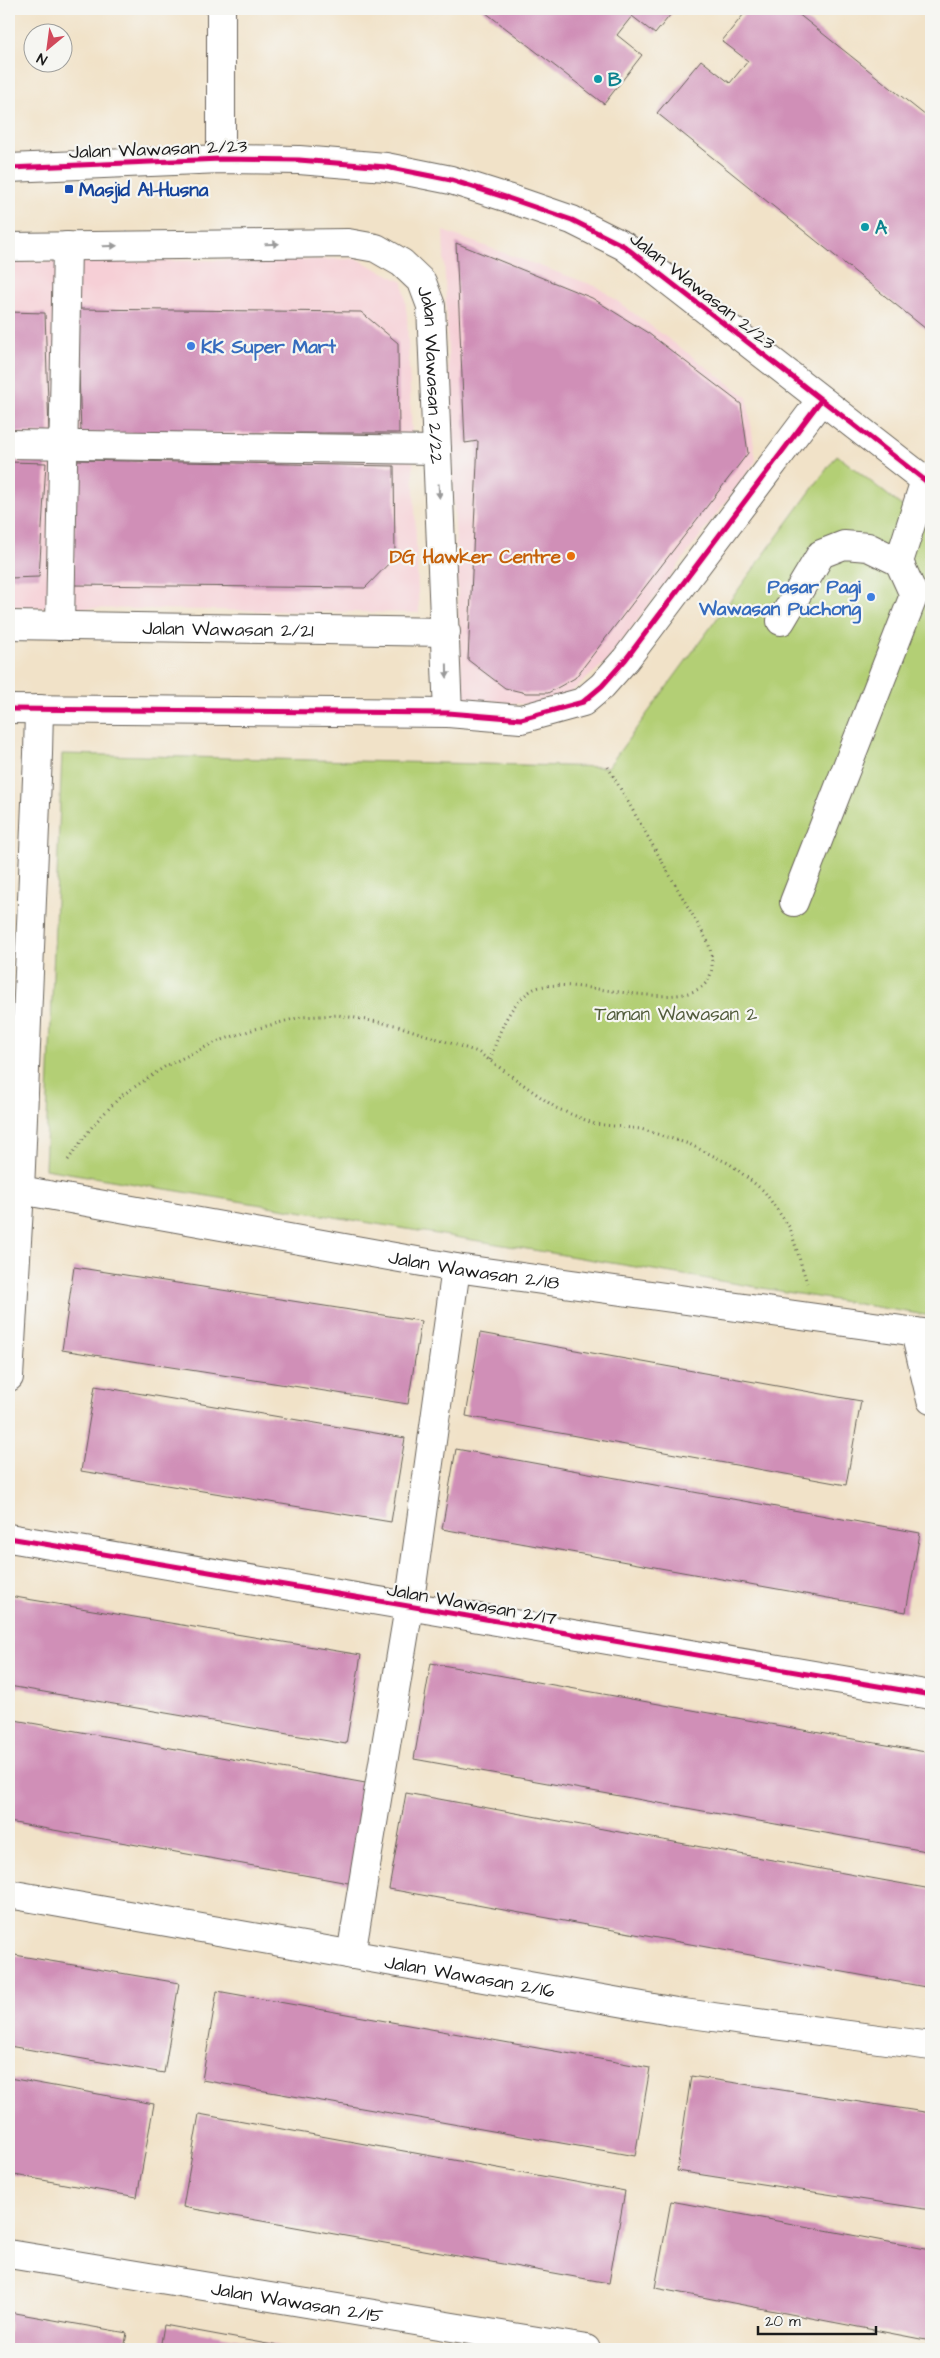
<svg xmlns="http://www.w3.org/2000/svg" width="940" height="2358" viewBox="0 0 940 2358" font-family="'Architects Daughter',sans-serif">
	<rect width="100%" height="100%" fill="#f6f6f2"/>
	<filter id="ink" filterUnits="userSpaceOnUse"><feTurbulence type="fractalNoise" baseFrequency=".02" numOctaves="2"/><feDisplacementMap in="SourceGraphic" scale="10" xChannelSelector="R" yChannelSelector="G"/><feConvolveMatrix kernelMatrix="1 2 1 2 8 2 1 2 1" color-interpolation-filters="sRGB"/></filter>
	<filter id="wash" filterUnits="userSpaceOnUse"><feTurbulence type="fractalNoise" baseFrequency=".0096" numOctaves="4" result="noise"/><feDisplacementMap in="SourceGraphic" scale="20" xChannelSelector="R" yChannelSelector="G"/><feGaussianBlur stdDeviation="1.12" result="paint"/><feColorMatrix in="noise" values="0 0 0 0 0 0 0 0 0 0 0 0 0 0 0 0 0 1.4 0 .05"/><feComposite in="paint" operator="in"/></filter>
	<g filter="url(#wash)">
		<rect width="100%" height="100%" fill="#f1e2c8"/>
		<path fill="#f6cfd6" d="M443 231 598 287 747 397 756 461 607 661 571 692 541 703 521 704 462 698Z
			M357 259 403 282 407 316 419 613 9 607V262Z"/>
		<path fill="#b3cf75" stroke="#687648" d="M837 455 931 529V1316L45 1169 62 754 608 767Z"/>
		<g id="blocks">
			<path fill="#d08fb7" d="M481 9H675L655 34 632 16 617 35 642 55 604 104Z
				M748 9H792L931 120V333L657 113 701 60 730 83 748 61 722 41Z
				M456 243 592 298 648 333 741 404 748 453 575 678 548 693H526L505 688 468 660 478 441 465 443Z
				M77 309 361 312 398 343 399 433H81Z
				M9 312 45 313 49 433 9 432Z
				M76 460 394 466 395 557 365 588 74 585Z
				M9 462 46 463 39 577 9 578Z
				M74 1267 421 1321 408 1404 62 1350Z
				M480 1333 861 1401 846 1485 466 1416Z
				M95 1386 405 1438 391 1522 81 1471Z
				M456 1449 920 1533 906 1612 442 1529Z
				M9 1596 361 1655 346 1744 9 1686Z
				M431 1663 931 1753V1852L414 1759Z
				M9 1719 371 1784 354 1884 9 1822Z
				M406 1793 931 1889V1988L389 1889Z
				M9 1954 179 1983 164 2073 9 2046Z
				M217 1991 650 2068 635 2156 202 2080Z
				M691 2076 931 2113V2210L677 2171Z
				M9 2078 154 2104 137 2197 9 2174Z
				M199 2114 625 2191 609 2283 183 2207Z
				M671 2201 931 2250V2341L655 2288Z
				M9 2312 127 2333 124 2349H9Z
				M164 2325 289 2348V2349H160Z"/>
		</g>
	</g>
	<g filter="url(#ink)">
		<use href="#blocks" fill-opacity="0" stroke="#676158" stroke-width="1"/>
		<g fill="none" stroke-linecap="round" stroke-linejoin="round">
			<g stroke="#676158" stroke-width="30">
				<g id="minor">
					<path d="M221 9V159"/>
					<path d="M9 168 221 159 299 160 386 167 451 180 508 198 572 220 624 246 931 485"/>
					<path id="s1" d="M9 247 348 243 376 248 402 263 422 282 431 306 448 713"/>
					<path d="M9 444 437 450"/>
					<path d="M781 621 821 554 844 545 868 547 899 562"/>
					<path id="s2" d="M9 625 446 632"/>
					<path d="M60 626 67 246"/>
					<path d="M9 709 448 713 521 719 583 702 602 686 626 659 821 400"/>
					<path d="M794 902 914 595 899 562 925 480"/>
					<path id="s3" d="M20 1190 456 1268 931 1334"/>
					<path d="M915 1332 931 1400"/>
					<path d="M9 1377 20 1190 38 754 39 709"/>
					<path d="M9 1538 931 1695"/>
					<path id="s4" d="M9 1894 676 2012 931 2046"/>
					<path d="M351 1955 409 1607 456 1268"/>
					<path id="s5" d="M9 2254 586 2349"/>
				</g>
			</g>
			<path stroke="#676158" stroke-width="3" stroke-dasharray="1 4" stroke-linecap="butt" d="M490 1060C499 1034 507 1006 532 990 570 967 740 1042 708 942L608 767
				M68 1160 94 1124 121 1096 166 1066 216 1042 255 1029 301 1017 338 1015 395 1025 478 1052 556 1108 595 1124 641 1129 689 1144 730 1164 764 1191 790 1228 807 1283"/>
			<use href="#minor" stroke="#fff" stroke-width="28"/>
			<g stroke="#f6f6f2" stroke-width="8">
				<path id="cycleway" d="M9 168 221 159 299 160 386 167 451 180 508 198 572 220 624 246 931 485
					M9 709 448 713 521 719 583 702 602 686 626 659 821 400
					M9 1538 931 1695"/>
			</g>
			<use href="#cycleway" stroke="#d6006c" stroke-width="5"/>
		</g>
		<defs><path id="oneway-solid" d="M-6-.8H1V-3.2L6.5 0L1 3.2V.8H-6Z" transform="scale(1.25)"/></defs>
		<g fill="#999">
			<use href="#oneway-solid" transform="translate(272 244) rotate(-1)"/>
			<use href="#oneway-solid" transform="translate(110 246) rotate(-1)"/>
			<use href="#oneway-solid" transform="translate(439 491) rotate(87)"/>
			<use href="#oneway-solid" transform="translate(447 671) rotate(89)"/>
		</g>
	</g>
	<g fill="#0f9aa8" stroke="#f6f6f2" stroke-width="2">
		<circle cx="598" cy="79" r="5"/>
		<circle cx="865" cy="227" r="5"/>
	</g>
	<rect fill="#1a4fb4" stroke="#f6f6f2" stroke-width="2" x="64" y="184" width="10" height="10" rx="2.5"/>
	<g fill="#3f7fe0" stroke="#f6f6f2" stroke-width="2">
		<circle cx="191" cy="346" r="5"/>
		<circle cx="871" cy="597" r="5"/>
	</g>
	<circle fill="#e8710a" stroke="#f6f6f2" stroke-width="2" cx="571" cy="556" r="5"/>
	<g text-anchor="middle" stroke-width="4.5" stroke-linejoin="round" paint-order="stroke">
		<g font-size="19" font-weight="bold" fill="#0d838f" stroke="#f6f6f2" text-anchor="start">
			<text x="608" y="86">B</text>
			<text x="875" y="234">A</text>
		</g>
		<g font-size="19" fill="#1c1c1c" stroke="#f6f6f2">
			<text transform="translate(158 148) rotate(-2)" y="7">Jalan Wawasan 2/23</text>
			<text transform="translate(703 290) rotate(38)" y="7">Jalan Wawasan 2/23</text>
			<text dy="7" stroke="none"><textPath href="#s1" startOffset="519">Jalan Wawasan 2/22</textPath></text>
			<text dy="7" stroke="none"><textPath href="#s2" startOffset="219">Jalan Wawasan 2/21</textPath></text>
			<text dy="7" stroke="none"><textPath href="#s3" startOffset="461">Jalan Wawasan 2/18</textPath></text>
			<text transform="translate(472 1603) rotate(10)" y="7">Jalan Wawasan 2/17</text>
			<text dy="7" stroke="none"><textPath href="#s4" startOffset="468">Jalan Wawasan 2/16</textPath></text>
			<text dy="7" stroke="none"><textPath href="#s5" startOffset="292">Jalan Wawasan 2/15</textPath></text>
		</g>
		<g font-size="19" font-weight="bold" fill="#164399" stroke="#f6f6f2" text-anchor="start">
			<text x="79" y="196">Masjid Al-Husna</text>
		</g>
		<g font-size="19" font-weight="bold" fill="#366cbe" stroke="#f6f6f2" text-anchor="start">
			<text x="201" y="353">KK Super Mart</text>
			<text x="861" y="593" text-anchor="end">Pasar Pagi<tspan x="861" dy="22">Wawasan Puchong</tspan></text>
		</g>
		<g font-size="19" font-weight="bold" fill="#c56008" stroke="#f6f6f2" text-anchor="end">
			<text x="561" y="563">DG Hawker Centre</text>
		</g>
		<g font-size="19" fill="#515b3b" stroke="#f6f6f2">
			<text x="676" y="1020">Taman Wawasan 2</text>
		</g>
	</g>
	<rect width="940" height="2358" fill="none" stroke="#f6f6f2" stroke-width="30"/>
	<g transform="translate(48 48) rotate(209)"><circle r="24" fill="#f6f6f2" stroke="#9f9f9c"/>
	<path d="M0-4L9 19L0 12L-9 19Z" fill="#d1495b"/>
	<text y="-8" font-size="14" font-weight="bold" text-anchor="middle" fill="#1c1c1c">N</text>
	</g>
	<path d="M758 2326v8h118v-8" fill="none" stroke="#1c1c1c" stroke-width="2.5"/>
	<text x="765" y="2326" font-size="15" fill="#1c1c1c" stroke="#f6f6f2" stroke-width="4" paint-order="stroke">20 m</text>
</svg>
